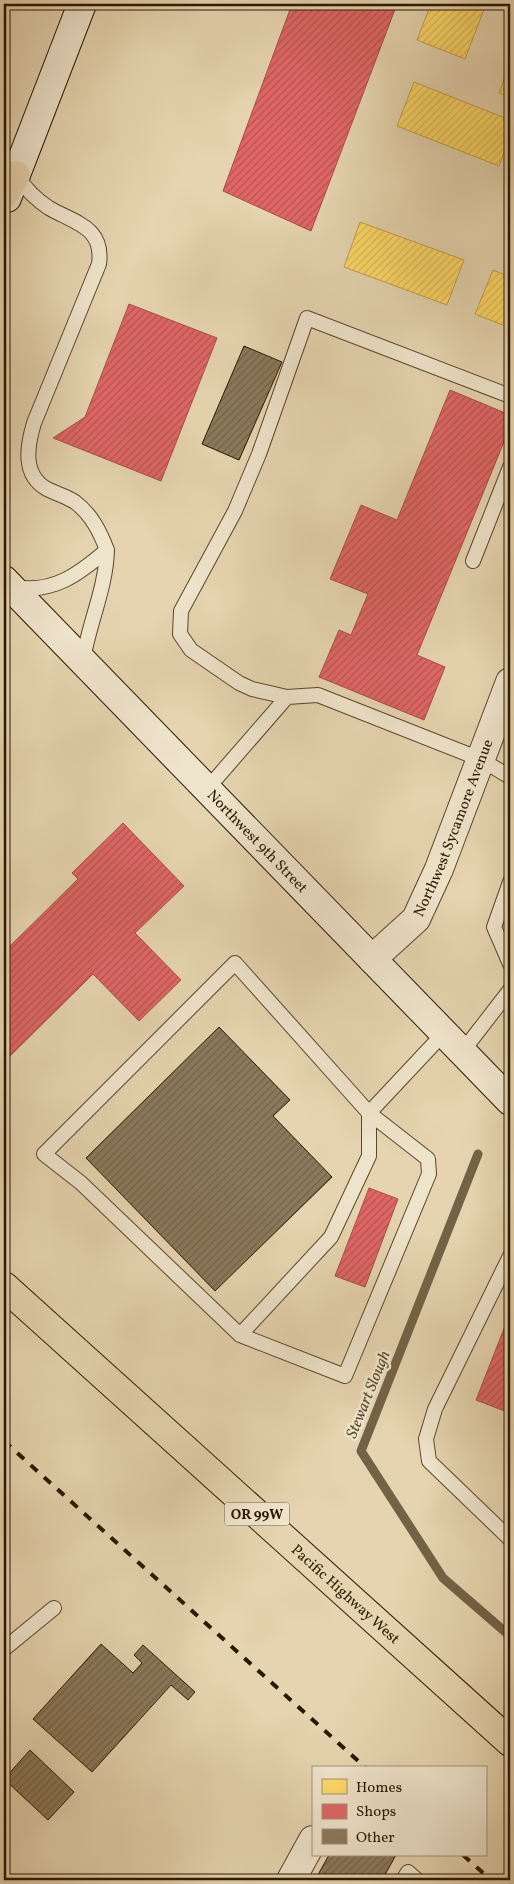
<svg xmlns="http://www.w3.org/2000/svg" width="514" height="1884" viewBox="0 0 514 1884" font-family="Vollkorn,serif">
	<defs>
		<pattern id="homes-hatch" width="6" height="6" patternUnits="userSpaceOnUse" patternTransform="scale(1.25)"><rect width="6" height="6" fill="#ffd966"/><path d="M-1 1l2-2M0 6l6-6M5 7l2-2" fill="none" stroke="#dbba57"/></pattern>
		<pattern id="shops-hatch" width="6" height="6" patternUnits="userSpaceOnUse" patternTransform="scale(1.25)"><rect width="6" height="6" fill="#e06666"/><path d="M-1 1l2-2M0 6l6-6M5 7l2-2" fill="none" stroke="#b65352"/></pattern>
		<pattern id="building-hatch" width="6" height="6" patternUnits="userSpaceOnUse" patternTransform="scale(1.25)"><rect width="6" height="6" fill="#8b795b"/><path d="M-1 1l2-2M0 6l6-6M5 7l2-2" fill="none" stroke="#726249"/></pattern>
	</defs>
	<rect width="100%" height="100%" fill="#e5d4af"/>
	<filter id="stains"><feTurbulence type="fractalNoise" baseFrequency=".004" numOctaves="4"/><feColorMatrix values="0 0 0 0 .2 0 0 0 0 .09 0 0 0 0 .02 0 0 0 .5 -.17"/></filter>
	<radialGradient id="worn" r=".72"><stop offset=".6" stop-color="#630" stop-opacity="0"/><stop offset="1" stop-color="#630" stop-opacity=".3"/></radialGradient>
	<path fill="url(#homes-hatch)" stroke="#bf9f47" d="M431 4H486L465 59 417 40Z
		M510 63V97L499 93Z
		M414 82 510 120V137L499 166 397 126Z
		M360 222 464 260 447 305 344 267Z
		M493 270 510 277V328L475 314Z"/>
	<path fill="url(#shops-hatch)" stroke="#a94e47" d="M292 4H397L311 231 223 191Z
		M129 304 217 338 161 481 53 438 85 417Z
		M450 390 510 415V427L417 655 445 667 424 720 319 677 339 630 351 635 368 594 330 579 361 505 397 520Z
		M123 823 184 886 135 933 181 980 139 1021 93 974 4 1062V952L78 879 72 873Z
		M369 1188 398 1199 365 1287 335 1276Z
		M509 1316H510V1413L476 1400Z"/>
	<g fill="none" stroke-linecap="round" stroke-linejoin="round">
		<path stroke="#746246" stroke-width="9" d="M478 1154 361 1451 443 1578 510 1636"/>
	</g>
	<path fill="url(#building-hatch)" stroke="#2a1700" d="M244 346 282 362 239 460 202 444Z
		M219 1027 290 1100 273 1116 332 1177 215 1291 86 1158Z
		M101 1644 133 1673 142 1663 134 1655 143 1645 195 1692 188 1700 171 1685 92 1772 33 1719Z
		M30 1750 74 1792 48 1820 4 1779Z
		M329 1855H396L382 1880H315Z"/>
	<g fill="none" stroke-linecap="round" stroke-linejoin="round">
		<g stroke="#59462c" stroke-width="16">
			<path id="lane" d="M16 175C25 188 35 199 49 208 75 223 104 227 99 264L34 423C27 446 22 475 47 489 57 494 66 496 75 502 92 515 100 532 107 550
				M510 396 307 318 259 454 235 511 181 611 180 634 191 650 239 683 252 689 287 697 318 695 480 759 510 777
				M473 561 510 467
				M14 587C53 594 79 574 107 550 106 588 89 623 83 660
				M207 789 287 697
				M510 882 494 927 510 964
				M462 1052 510 990
				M369 1113V1156L331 1237 240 1335 81 1183 44 1154 235 963 369 1113 444 1033
				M510 1256 435 1409 426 1439 429 1461 510 1539
				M240 1335 345 1376 429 1174 428 1159 369 1113
				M4 1649 54 1608
				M403 1880 408 1872 417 1880"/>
		</g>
		<g stroke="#59462c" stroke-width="30">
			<g id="street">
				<path id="s1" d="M372 959 416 919 439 869 510 682"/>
				<path d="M291 1880 313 1840"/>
			</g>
		</g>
		<g stroke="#2a1700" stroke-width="30">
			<g id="secondary">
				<path d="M7 198 82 4"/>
				<path id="s2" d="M4 580 510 1101"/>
			</g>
		</g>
		<g stroke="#2a1700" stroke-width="30">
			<path id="primary" d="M4 194 16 175"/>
		</g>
		<g stroke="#2a1700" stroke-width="30">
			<g id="highway">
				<path id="s3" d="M4 1286 510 1742"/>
			</g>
		</g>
		<use href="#lane" stroke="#eee3cb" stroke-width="14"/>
		<use href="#street" stroke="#eee3cb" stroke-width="28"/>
		<use href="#secondary" stroke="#eee3cb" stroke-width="28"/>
		<use href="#primary" stroke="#e5d4af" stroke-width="28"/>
		<use href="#highway" stroke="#e5d4af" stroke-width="28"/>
		<path stroke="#2a1700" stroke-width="4" stroke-dasharray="9 9" stroke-linecap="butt" d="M4 1441 366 1768
			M463 1855 491 1880"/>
	</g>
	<g text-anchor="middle" stroke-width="5" stroke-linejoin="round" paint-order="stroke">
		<rect fill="#eee3cb" stroke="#65543d" stroke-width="1" x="224.5" y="1502.5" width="65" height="23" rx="4"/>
		<g font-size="14" font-weight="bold" fill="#2a1700">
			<text x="257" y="1519">OR 99W</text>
		</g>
		<g font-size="15" fill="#2a1700" stroke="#eee3cb">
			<text dy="5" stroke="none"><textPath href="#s1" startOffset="158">Northwest Sycamore Avenue</textPath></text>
			<text dy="5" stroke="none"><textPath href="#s2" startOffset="364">Northwest 9th Street</textPath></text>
			<text dy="5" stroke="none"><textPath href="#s3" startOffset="460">Pacific Highway West</textPath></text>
		</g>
		<g font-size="16" font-style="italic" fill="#5b492e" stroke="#eee3cb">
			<text transform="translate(367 1394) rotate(-68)" y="6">Stewart Slough</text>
		</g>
	</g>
	<rect width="514" height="1884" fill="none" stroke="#e5d4af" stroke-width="20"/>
	<rect x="5" y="5" width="504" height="1874" fill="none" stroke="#2a1700" stroke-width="2.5"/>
	<rect x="10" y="10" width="494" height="1864" fill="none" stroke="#2a1700"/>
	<rect x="312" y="1766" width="175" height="90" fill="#eee3cb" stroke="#a0917a"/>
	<rect x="322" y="1779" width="25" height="15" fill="#ffd966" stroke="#a0917a"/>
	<text x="356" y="1792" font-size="15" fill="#2a1700">Homes</text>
	<rect x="322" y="1804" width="25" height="15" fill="#e06666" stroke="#a0917a"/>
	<text x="356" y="1816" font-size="15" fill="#2a1700">Shops</text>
	<rect x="322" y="1829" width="25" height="15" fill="#8b795b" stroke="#a0917a"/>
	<text x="356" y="1842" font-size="15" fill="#2a1700">Other</text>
	<rect width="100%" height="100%" filter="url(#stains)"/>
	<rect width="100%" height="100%" fill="url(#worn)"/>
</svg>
